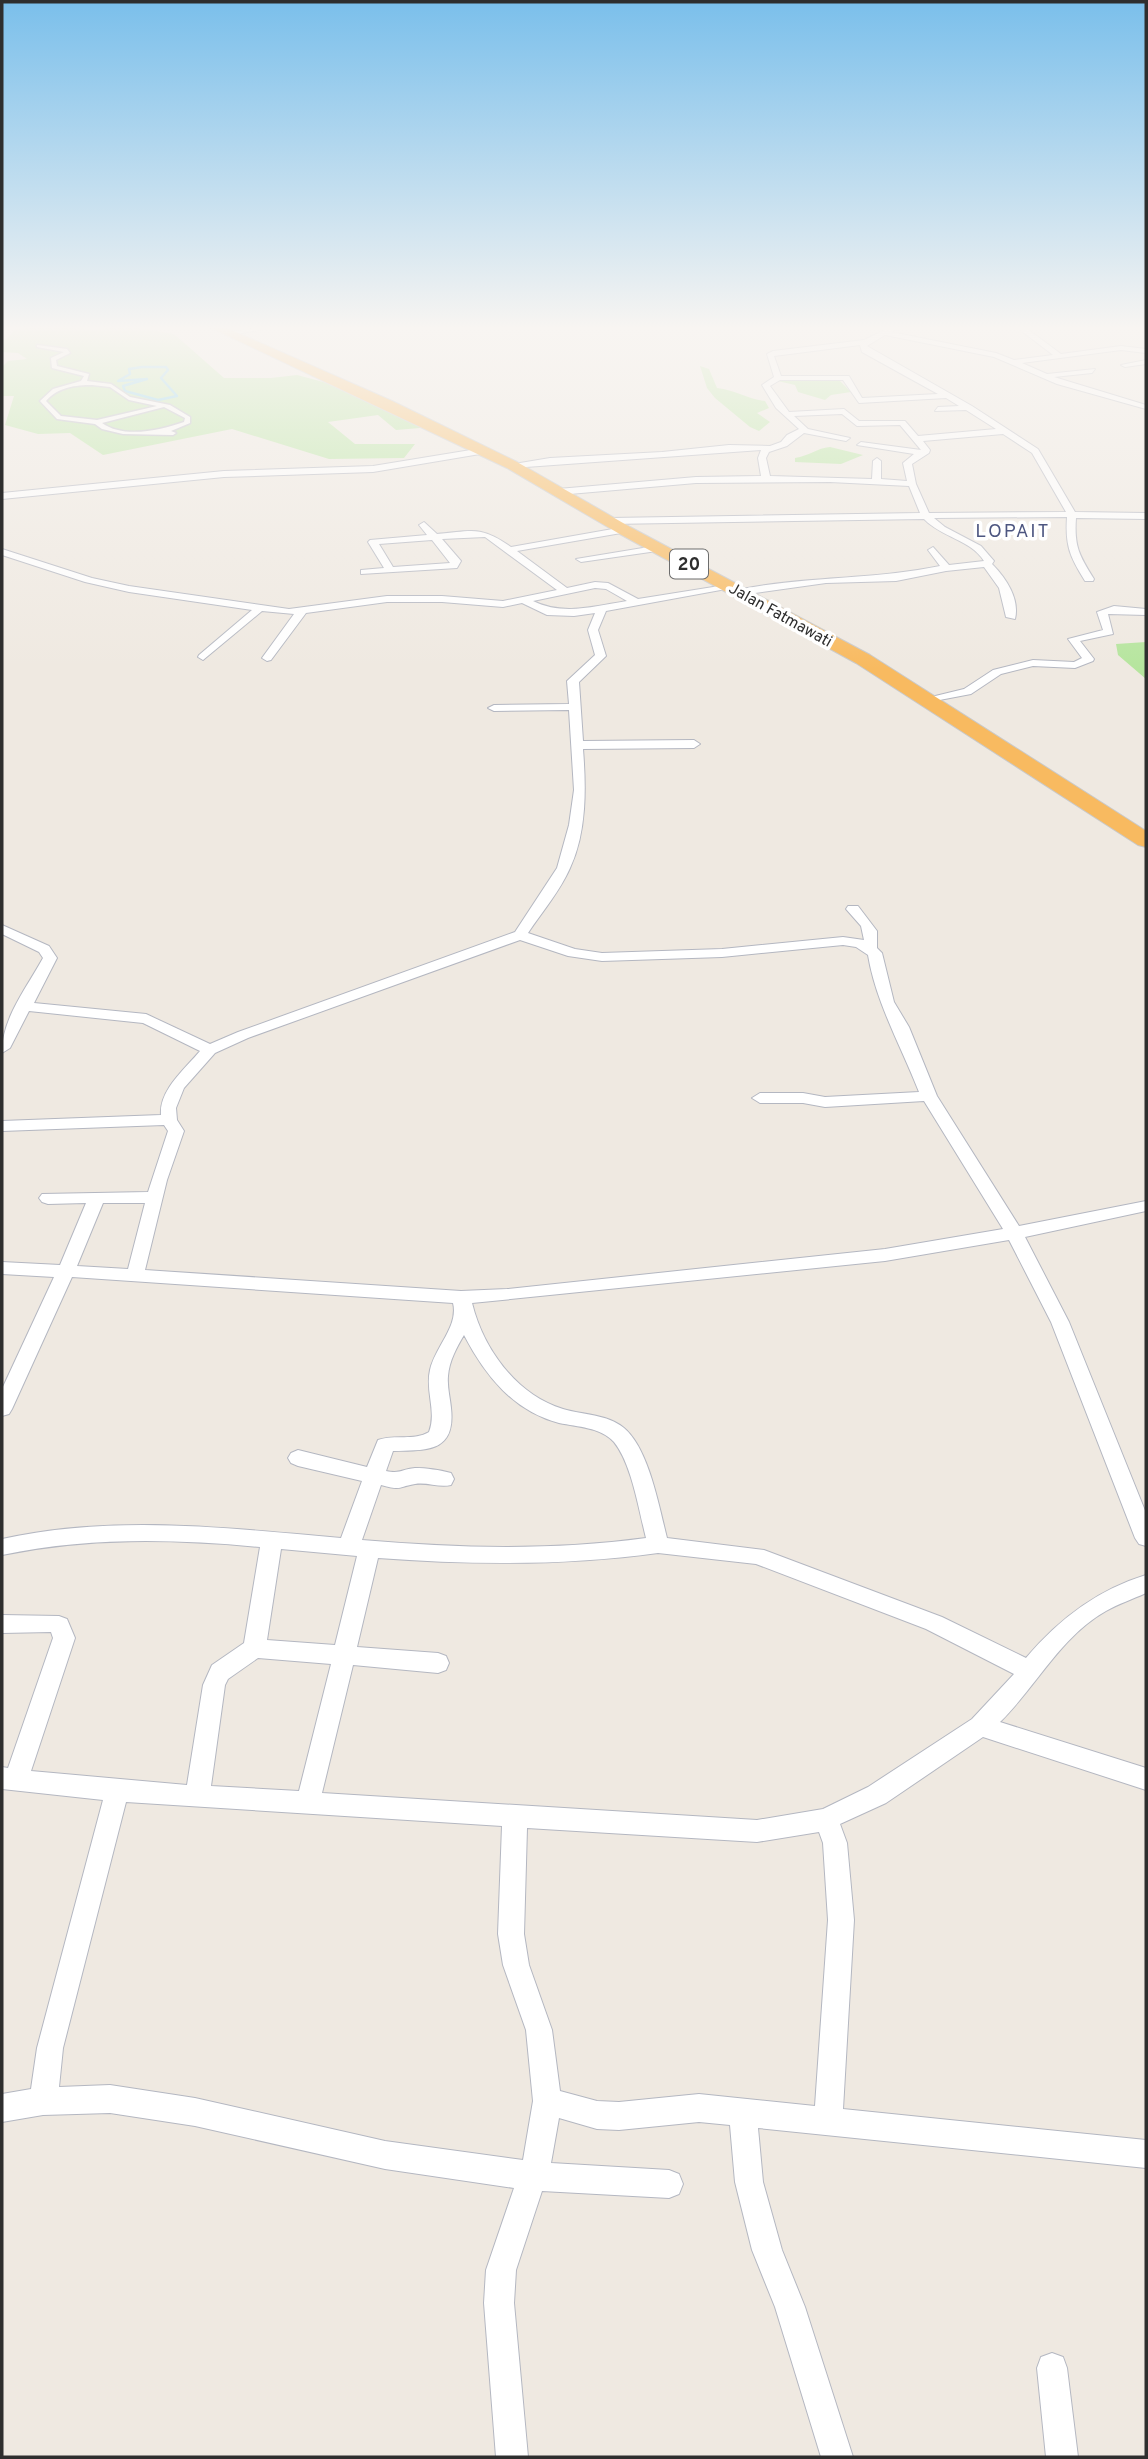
<svg xmlns="http://www.w3.org/2000/svg" width="1148" height="2459" viewBox="0 0 1148 2459" font-family="Overpass,sans-serif">
	<rect width="100%" height="100%" fill="#efe9e1"/>
	<path fill="#b6e59e" d="M64 326 92 330 129 326 174 334 224 378H271L297 375 327 383 335 382 432 427 396 430 378 415 328 422 355 444H415L404 458 329 459 232 429 103 455 70 433 38 434 5 425 14 396H2V367L8 361 27 359 18 353 2 352V339L6 340 15 329Z
		M700 366 709 369 717 388C735 390 747 399 765 401L769 408 757 413 770 422 759 431 750 427 715 398 707 388Z
		M838 379 851 392 831 395 825 400 798 392 795 385 778 381Z
		M830 447 863 455 841 464 795 462V458C809 456 817 448 830 447Z
		M1146 642V679L1118 655 1116 644Z"/>
	<g fill="none" stroke-linecap="round" stroke-linejoin="round">
		<path stroke="#75cff0" stroke-width="2.5" d="M142 367H166L168 370 161 378 177 396 158 400 125 391 123 386 147 379 118 381 130 374 129 369Z"/>
		<g stroke="#b4b7c1" stroke-width="3">
			<path id="pedestrian" d="M37 345 67 349 70 353 56 360 57 366 89 374 87 381 111 384 130 397 170 405 190 417V423L171 431 176 433 173 435 123 434 102 429 95 424 57 419 40 401 53 389 81 381 84 376 52 368 51 358 64 352 37 347ZM92 385 110 387 129 400 157 406 97 420 61 416 46 401C58 387 76 385 92 385ZM164 407 185 418 184 422C161 430 124 439 102 423Z"/>
		</g>
		<g stroke="#b4b7c1" stroke-width="2">
			<path id="minor" d="M274 325 271 328 230 335 226 333Z
				M895 325H904L891 332 996 353 1014 360 1053 355 1023 332 1026 328 1061 354 1121 346 1146 349V353L1121 350 1022 363 1047 374 1095 369 1092 373 1054 377 1146 405V409L1057 384 994 357 885 335 867 346 972 406 1038 449 1075 512 1146 513V519L1076 518C1074 546 1079 555 1094 579L1093 581H1085C1070 557 1065 546 1067 517L934 518 945 527 981 546 994 561 992 564C1006 578 1020 599 1015 619L1006 617 999 588 984 567 946 571 896 581 826 583 741 595 736 592 737 590C804 576 873 580 940 566L928 550 933 547 949 565 984 561C971 540 941 537 924 519L610 524 605 521 610 518 920 513 909 486 830 482 696 483 558 495 554 492 558 489 696 477 761 476 758 458 761 450 512 468 508 465 550 458 662 452 729 445 770 446 781 442 787 435 799 429 776 408 762 385 774 377 767 354 773 351 864 340ZM860 345 862 352 938 394 862 398 849 376H781L774 356ZM780 380H843L859 403 946 398 959 406 938 407 935 411 966 410 996 429 918 436 905 421H859L844 409 789 412 770 386ZM842 414 857 426 900 425 921 450 861 442 857 445 914 454 903 463 907 481 881 479V461L877 458 873 461 872 479 770 476 766 458 769 452 787 446 804 433 846 441 850 438 808 429 794 416ZM1003 434 1032 453 1066 512 929 513 916 484 912 464 929 453 930 450 923 441Z
				M1146 360V364L1125 367 1121 365Z
				M483 448 486 453 373 472 224 477 2 499V493L224 471 373 466Z
				M424 522 437 534C473 531 480 525 511 547L624 527 627 528V532L517 551 567 588 595 582 608 583 638 599 732 584 737 587 606 611 598 630 606 656 579 682 583 741 694 740 700 744 694 748 583 749C586 787 587 832 570 868 560 891 542 912 528 933L575 949 602 953 722 949 843 937 864 940 861 926 846 909 848 906H858L877 931V948L882 953 894 1002 909 1027 937 1096 1019 1226 1146 1201V1211L1025 1237 1069 1322 1146 1513V1546L1139 1544 1135 1538 1051 1322 1009 1240 885 1261 472 1303C483 1348 516 1395 563 1409 583 1415 607 1414 624 1428 649 1449 659 1507 667 1538L764 1550 942 1617 1026 1658C1059 1619 1097 1590 1146 1575V1593C1133 1599 1118 1604 1106 1611 1060 1637 1036 1687 1000 1722L1146 1768V1790L983 1737 886 1803 840 1824 847 1843 854 1920 843 2109 1146 2140V2168L758 2128 763 2182 782 2250 805 2307 853 2457H821L775 2307 752 2250 735 2182 730 2125 699 2122 619 2130 597 2129 559 2118 551 2163 669 2170 679 2174 683 2184 679 2194 669 2198 542 2191 516 2270 514 2303 528 2457H496L484 2303 486 2270 514 2188 385 2169 195 2126 110 2113 43 2115 2 2122V2094L31 2089 37 2048 103 1800 2 1789V1767L8 1768 53 1638 51 1632 2 1633V1615L59 1616 67 1619 75 1638 31 1771 187 1785 203 1685 212 1665 244 1643 260 1547C173 1539 88 1537 2 1555V1539C115 1514 227 1528 341 1538L362 1481 298 1466 291 1463 288 1458 291 1453 298 1450 367 1467 378 1440C395 1434 414 1441 429 1432 437 1412 425 1391 430 1370 435 1347 459 1326 453 1303L72 1277 12 1409 9 1414 2 1416V1389L54 1277 2 1274V1262L60 1265 86 1203 48 1204 42 1202 39 1198 42 1194 148 1192 168 1131 164 1125 2 1131V1121L161 1115C159 1090 185 1069 200 1051L143 1023 29 1011 10 1048 2 1053C2 1018 26 989 43 958L39 952 2 934V925L49 946 57 958 34 1003 146 1014 210 1044 238 1032 515 932 557 868 569 825 574 790 569 710 494 711 488 708 494 705 569 704 567 681 595 655 588 630 595 613 574 616 547 615 522 603 503 607 442 602H387L306 613 271 660 267 661 262 658 294 614 262 611 203 660 198 657 199 655 252 610 129 592 85 582 2 555V549L92 578 129 586 289 609 387 596H442L503 601 557 590 485 537 442 539 461 561 457 568 361 574V570L384 568 368 542 370 540 427 535 419 525ZM432 540 450 563 393 567 379 544ZM595 588 606 589 627 601C595 606 563 616 533 601ZM520 940 568 956 602 961 722 957 843 945 856 947 868 955C876 1003 901 1046 919 1092L825 1097 803 1093H760L752 1098 760 1103H803L825 1107 924 1101 1003 1229 885 1249 507 1289 461 1291 145 1270 167 1180 184 1131 177 1120 176 1108 184 1088 215 1053 248 1038ZM103 1203H145L128 1269 77 1266ZM464 1335C485 1375 513 1411 559 1423 578 1427 600 1427 614 1442 632 1464 639 1511 646 1538 551 1551 456 1548 362 1540L381 1485C403 1491 397 1487 415 1484 428 1482 439 1488 451 1485L454 1479 451 1473C440 1470 426 1468 415 1468 402 1469 401 1474 386 1471L393 1451C426 1450 456 1453 451 1408 450 1397 447 1387 448 1376 449 1361 457 1347 464 1335ZM281 1549 357 1556 335 1645 267 1640ZM658 1553 756 1564 926 1629 1014 1674 972 1719 868 1787 823 1809 757 1820 322 1793 353 1665 438 1673 446 1670 449 1663 446 1656 438 1653 357 1647 378 1558C472 1565 564 1566 658 1553ZM258 1658 331 1664 299 1791 211 1786 225 1685 228 1679ZM126 1802 502 1826 498 1934 503 1965 526 2030 533 2101 523 2160 385 2141 195 2098 110 2085 59 2087 63 2048ZM527 1828 757 1842 819 1832 823 1843 828 1920 815 2106 699 2094 619 2102 597 2101 560 2091 552 2030 529 1965 524 1934Z
				M661 545 666 548 664 550 581 562 576 559Z
				M1114 606 1146 609V615L1108 614 1113 634 1080 641 1094 659 1093 661 1075 668 1033 666 1001 674 971 694 929 702 923 699 964 689 993 670 1033 660 1074 662 1082 658 1068 639 1103 630 1097 612Z
				M1052 2353 1063 2357 1067 2368 1078 2457H1046L1037 2368 1041 2357Z"/>
		</g>
		<g stroke="#c9c9c9" stroke-width="2">
			<path id="trunk" d="M205 325H220L392 401 517 462 630 527 870 655 1146 831V847L1138 845 856 663 618 533 507 468Z"/>
		</g>
		<use href="#pedestrian" fill="#fff" fill-rule="evenodd"/>
		<use href="#minor" fill="#fff" fill-rule="evenodd"/>
		<use href="#trunk" fill="#f8ba60" fill-rule="evenodd"/>
	</g>
	<linearGradient id="sky" x2="0" y2="1"><stop stop-color="#7abfeb"/><stop offset="0.49" stop-color="#f8f5f2"/><stop offset="1" stop-color="#f8f5f2" stop-opacity="0"/></linearGradient>
	<rect width="1148" height="669" fill="url(#sky)"/>
	<g text-anchor="middle" stroke-width="7" stroke-linejoin="round" paint-order="stroke">
		<g font-size="16" fill="#2e2e2e" stroke="#fff">
			<text transform="translate(781 614) rotate(29)" y="6">Jalan Fatmawati</text>
		</g>
		<rect fill="#fff" stroke="#6d6d6d" stroke-width="2" x="670" y="549.5" width="38" height="29" rx="5"/>
		<g font-size="18" font-weight="bold" fill="#2e2e2e">
			<text x="689" y="570">20</text>
		</g>
		<g font-size="19" letter-spacing="2" fill="#4d5680" stroke="#fff">
			<text x="1013" y="537">LOPAIT</text>
		</g>
	</g>
	<rect width="1148" height="2459" fill="none" stroke="#2e2e2e" stroke-width="7"/>
</svg>
